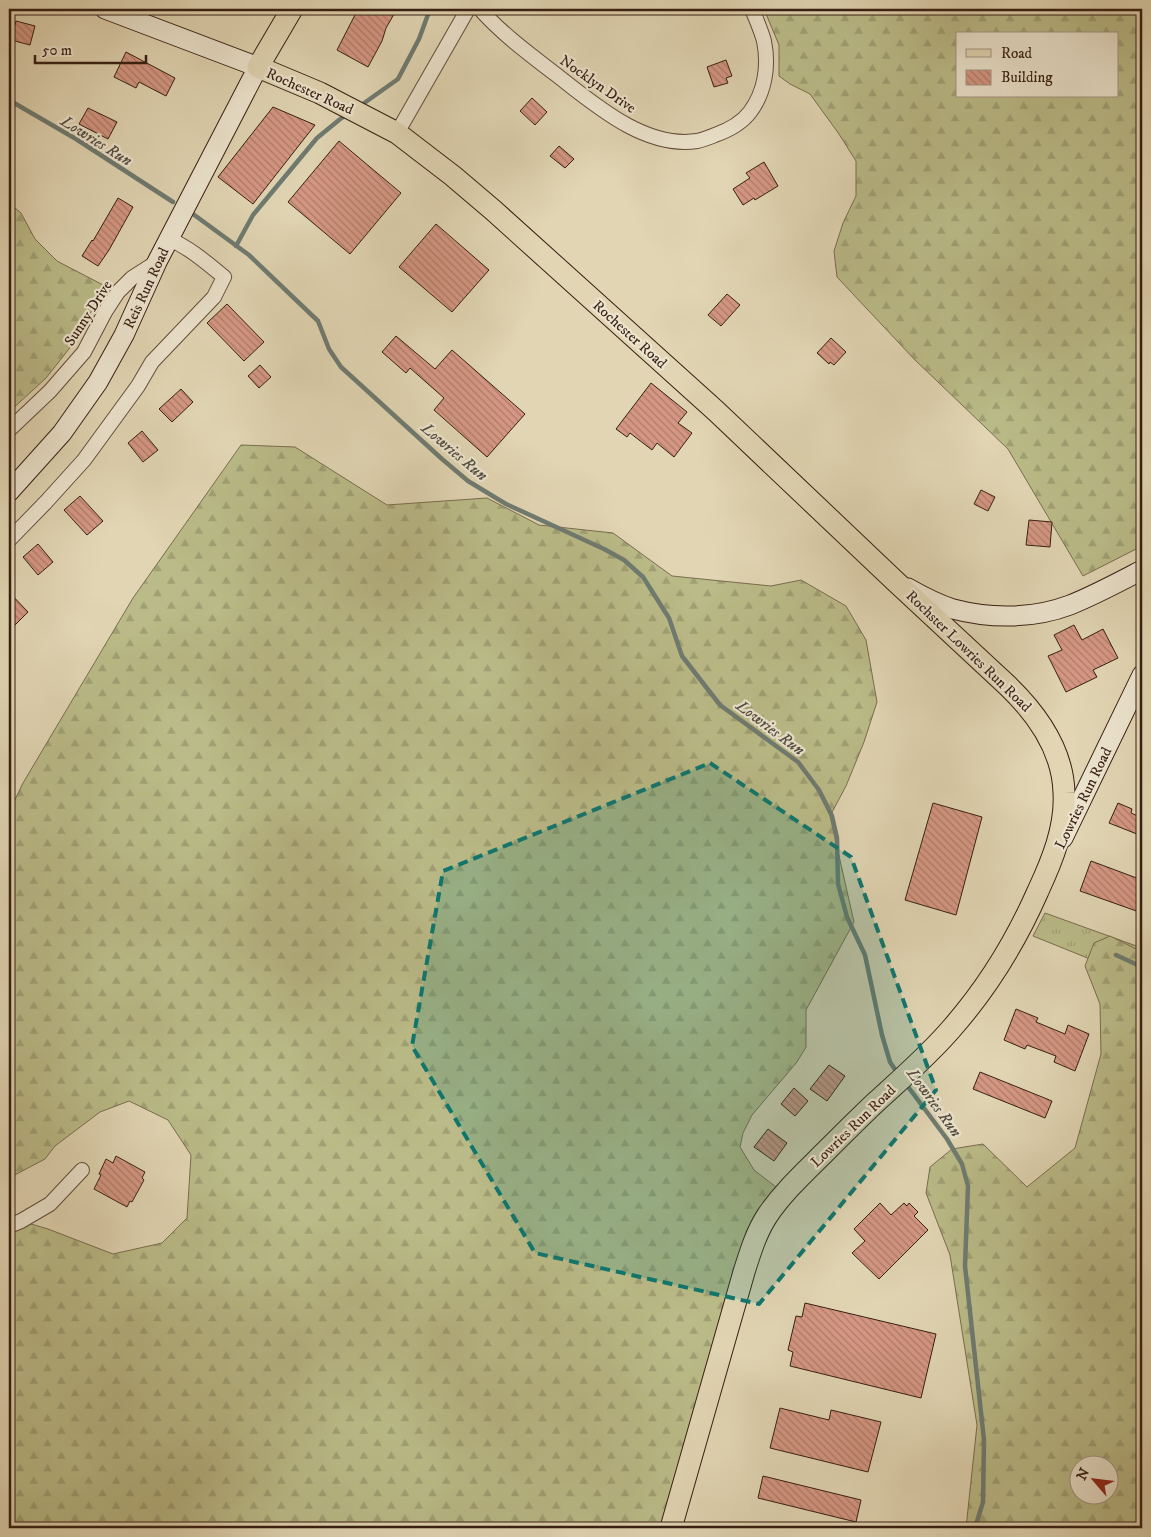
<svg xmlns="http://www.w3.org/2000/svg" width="1151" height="1537" viewBox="0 0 1151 1537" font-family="'IM FELL DW Pica',serif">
	<defs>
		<pattern id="grass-tufts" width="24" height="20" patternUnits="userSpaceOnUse" patternTransform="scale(1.25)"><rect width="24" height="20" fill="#babb88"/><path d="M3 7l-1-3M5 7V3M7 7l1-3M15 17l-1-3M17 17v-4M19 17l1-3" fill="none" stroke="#a0a074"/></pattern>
		<pattern id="forest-firs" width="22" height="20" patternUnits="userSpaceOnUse" patternTransform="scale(1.25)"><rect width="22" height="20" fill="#babb88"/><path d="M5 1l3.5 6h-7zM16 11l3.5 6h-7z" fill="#a0a074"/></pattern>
		<pattern id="building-back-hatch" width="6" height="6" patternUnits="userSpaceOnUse" patternTransform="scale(1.25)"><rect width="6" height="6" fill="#d59783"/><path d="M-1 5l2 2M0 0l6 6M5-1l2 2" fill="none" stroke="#ae7b6a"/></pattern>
	</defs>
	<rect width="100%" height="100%" fill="#e1d5b3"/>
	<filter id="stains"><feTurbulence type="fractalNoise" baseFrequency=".004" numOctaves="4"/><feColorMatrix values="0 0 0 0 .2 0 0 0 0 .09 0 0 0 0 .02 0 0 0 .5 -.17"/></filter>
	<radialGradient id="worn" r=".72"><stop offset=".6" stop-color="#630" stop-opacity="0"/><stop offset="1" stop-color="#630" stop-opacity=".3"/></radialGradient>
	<path fill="url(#grass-tufts)" stroke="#786d4e" d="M1045 913 1142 948V980L1033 936Z"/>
	<path fill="url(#forest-firs)" stroke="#786d4e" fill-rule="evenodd" d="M764 9H1142V546L1083 576 1008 449 915 360 837 277 834 251 843 223 856 196V161L839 134 810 94 790 84 779 76V45ZM957 34H1117V96H957Z
		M9 203 21 213 35 239 57 261 105 286 76 340 46 378 9 412Z
		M241 445 295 447 387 505 487 498 539 525 613 533 672 576 771 586 801 580 846 606 866 640 877 702 864 742 846 786 830 816 854 922 806 1010V1047L797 1062 752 1115 743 1133 740 1147 754 1170 785 1194 775 1206 671 1528H9V1226L21 1221 48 1229 113 1254 162 1243 187 1218 191 1155 168 1120 129 1101 100 1112 55 1146 45 1159 9 1178V812L23 783 133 598Z
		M1110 936 1142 952V1528H966L977 1425 950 1255 926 1193 930 1167 952 1149 983 1144 1027 1187 1075 1148 1101 1054 1100 1004 1085 966 1094 943ZM1078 1464H1108V1494H1078Z"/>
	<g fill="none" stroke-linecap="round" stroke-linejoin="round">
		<path stroke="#6f7b71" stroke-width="4.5" d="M9 100 76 139 173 202
			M360 106 398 79 419 39 430 9
			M193 214 249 255 318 321 329 349 341 367 442 459 468 481 506 504 604 549 624 560 643 577 669 618 682 656 720 705 798 762 819 790 832 816 837 838 838 884 847 917 865 955 882 1035 890 1062 898 1074
			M236 246 253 215 317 138 339 120 347 114
			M1116 955 1142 967
			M906 1084 947 1139 962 1164 968 1186 965 1266 984 1440 983 1502 975 1528"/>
	</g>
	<path fill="url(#building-back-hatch)" stroke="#371f13" d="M358 9H397L386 28 382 41 368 67 337 50Z
		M16 21 35 26 30 45 11 40Z
		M126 52 175 78 166 96 139 82 136 88 114 77Z
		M726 60 732 76 726 78 728 83 714 87 707 67Z
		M532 98 547 112 535 125 520 111Z
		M273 107 315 125 253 204 218 177Z
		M88 108 117 122 108 139 79 124Z
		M339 141 401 193 350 254 288 202Z
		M559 146 574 159 565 168 550 156Z
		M764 162 778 186 755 200 754 198 743 205 733 189 750 178 746 173Z
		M118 198 133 207 109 250 98 266 82 256 92 240 93 241Z
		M436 224 489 270 452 312 399 267Z
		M727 294 740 305 721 326 708 315Z
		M227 304 264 342 244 361 207 323Z
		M396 336 435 369 452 350 525 414 487 457 434 410 444 398 410 368 406 373 382 352Z
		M831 338 846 352 834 365 830 362 829 364 817 353Z
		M260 365 271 377 259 388 248 376Z
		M651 383 687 412 678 423 692 433 674 457 657 443 652 450 630 433 627 437 616 429Z
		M181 389 193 402 172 422 159 409Z
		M142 431 158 450 143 462 128 443Z
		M981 490 995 497 988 511 974 504Z
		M80 496 103 521 87 535 64 510Z
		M1029 520 1052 522 1050 547 1026 545Z
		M38 544 53 562 38 575 23 557Z
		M9 592 28 612 9 631Z
		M1074 625 1082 640 1103 629 1118 658 1093 670 1097 677 1066 692 1048 656 1062 650 1054 635Z
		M933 803 982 817 956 915 905 900Z
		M1118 803 1132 809 1131 813 1142 818V836L1109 823Z
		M1091 861 1142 880V913L1080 891Z
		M1016 1009 1038 1018 1036 1022 1065 1034 1068 1025 1089 1034 1075 1071 1054 1062 1056 1056 1027 1045 1025 1049 1004 1040Z
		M829 1065 845 1076 827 1101 810 1089Z
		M980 1072 1052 1101 1045 1118 973 1089Z
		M794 1088 808 1101 795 1116 781 1104Z
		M768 1129 787 1143 774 1161 754 1147Z
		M116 1156 145 1172 142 1178 144 1180 132 1202 130 1201 127 1207 94 1189 101 1175 99 1174 106 1159 113 1163Z
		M880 1203 891 1215 904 1203 907 1206 909 1203 918 1212 914 1216 928 1230 879 1279 852 1253 865 1241 854 1229Z
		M805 1303 936 1334 921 1398 790 1366 793 1352 788 1350 796 1316 802 1317Z
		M780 1408 829 1420 831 1410 881 1422 868 1472 770 1448Z
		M763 1476 861 1500 856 1522 758 1498Z"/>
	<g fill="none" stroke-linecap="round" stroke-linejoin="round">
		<g stroke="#624c3b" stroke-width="16">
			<path id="street" d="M480 9C501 33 528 53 554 73 593 103 644 149 697 141 703 140 710 137 715 135 729 130 741 124 750 112 765 92 769 66 764 41 761 30 756 19 752 9
				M397 133 468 9
				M9 430 50 391 84 352 105 312 118 292 132 278 157 262
				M9 540 46 502 84 460 138 386 152 362 214 297 224 277C207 263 190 248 169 239
				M9 1226 21 1221 50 1204 82 1170"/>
		</g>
		<g stroke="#371f13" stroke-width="21">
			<path id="secondary" d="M9 492 62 433 98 382 124 335 157 262 258 67 105 9
				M908 588C922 596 938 604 953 609 991 619 1033 619 1070 605 1095 595 1119 582 1142 570
				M1063 838 1142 675"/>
		</g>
		<g stroke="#371f13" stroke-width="23">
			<path id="primary" d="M292 9 258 67 320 93 397 133 453 176 493 210 716 411 894 580 1008 686C1038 715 1063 751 1064 793 1066 827 1052 861 1038 891 1016 941 988 987 952 1028 929 1055 902 1078 876 1102 859 1118 842 1135 825 1152 805 1172 783 1192 767 1216 756 1233 750 1253 744 1272L671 1528"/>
		</g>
		<use href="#street" stroke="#ece4ce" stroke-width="14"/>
		<use href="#secondary" stroke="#ece4ce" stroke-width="19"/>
		<use href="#primary" stroke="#e1d5b3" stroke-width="21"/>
	</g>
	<path fill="#0f766e" fill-opacity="0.2" stroke="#0f766e" stroke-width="4" stroke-dasharray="10 6" stroke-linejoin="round" d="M710 763 851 857 936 1090 759 1304 535 1253 412 1046 443 871Z"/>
	<g text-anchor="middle" stroke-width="4.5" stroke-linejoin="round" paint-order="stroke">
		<g font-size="15" fill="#371f13" stroke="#ece4ce">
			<text transform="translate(598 84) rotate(35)" y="5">Nocklyn Drive</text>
			<text transform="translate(310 91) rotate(24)" y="5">Rochester Road</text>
			<text transform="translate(146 288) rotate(-65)" y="5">Reis Run Road</text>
			<text transform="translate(88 313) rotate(-57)" y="5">Sunny Drive</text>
			<text transform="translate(630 334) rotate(42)" y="5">Rochester Road</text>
			<text transform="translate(969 651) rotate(44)" y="5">Rochster Lowries Run Road</text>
			<text transform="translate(1083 798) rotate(-64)" y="5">Lowries Run Road</text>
			<text transform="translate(853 1126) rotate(-44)" y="5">Lowries Run Road</text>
		</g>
		<g font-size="16" font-style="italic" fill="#534d42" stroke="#ece4ce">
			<text transform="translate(97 140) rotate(32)" y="6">Lowries Run</text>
			<text transform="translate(455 451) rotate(40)" y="6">Lowries Run</text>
			<text transform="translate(771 727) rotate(37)" y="6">Lowries Run</text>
			<text transform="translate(935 1102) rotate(54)" y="6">Lowries Run</text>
		</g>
	</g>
	<rect width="1151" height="1537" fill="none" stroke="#e1d5b3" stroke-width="30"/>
	<rect x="10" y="10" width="1131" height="1517" fill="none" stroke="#371f13" stroke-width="2.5"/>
	<rect x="15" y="15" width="1121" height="1507" fill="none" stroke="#371f13"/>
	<rect x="956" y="32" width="162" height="65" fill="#ece4ce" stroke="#a49583"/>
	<rect x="966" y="49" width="25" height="8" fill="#e1d5b3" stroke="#a49583"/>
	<text x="1001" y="58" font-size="15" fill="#371f13">Road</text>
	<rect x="966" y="70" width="25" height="15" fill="url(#building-back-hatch)" stroke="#a49583"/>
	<text x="1001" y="82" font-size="15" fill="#371f13">Building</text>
	<g transform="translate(1094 1480) rotate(298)"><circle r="24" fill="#ece4ce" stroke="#a49583"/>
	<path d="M0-4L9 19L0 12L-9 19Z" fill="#8f2418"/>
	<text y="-8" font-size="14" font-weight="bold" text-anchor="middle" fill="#371f13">N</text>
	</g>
	<path d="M35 55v8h111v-8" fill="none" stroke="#371f13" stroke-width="2.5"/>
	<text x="42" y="55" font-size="15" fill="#371f13" stroke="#ece4ce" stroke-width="4" paint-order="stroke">50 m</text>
	<rect width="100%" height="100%" filter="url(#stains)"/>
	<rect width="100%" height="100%" fill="url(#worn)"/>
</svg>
